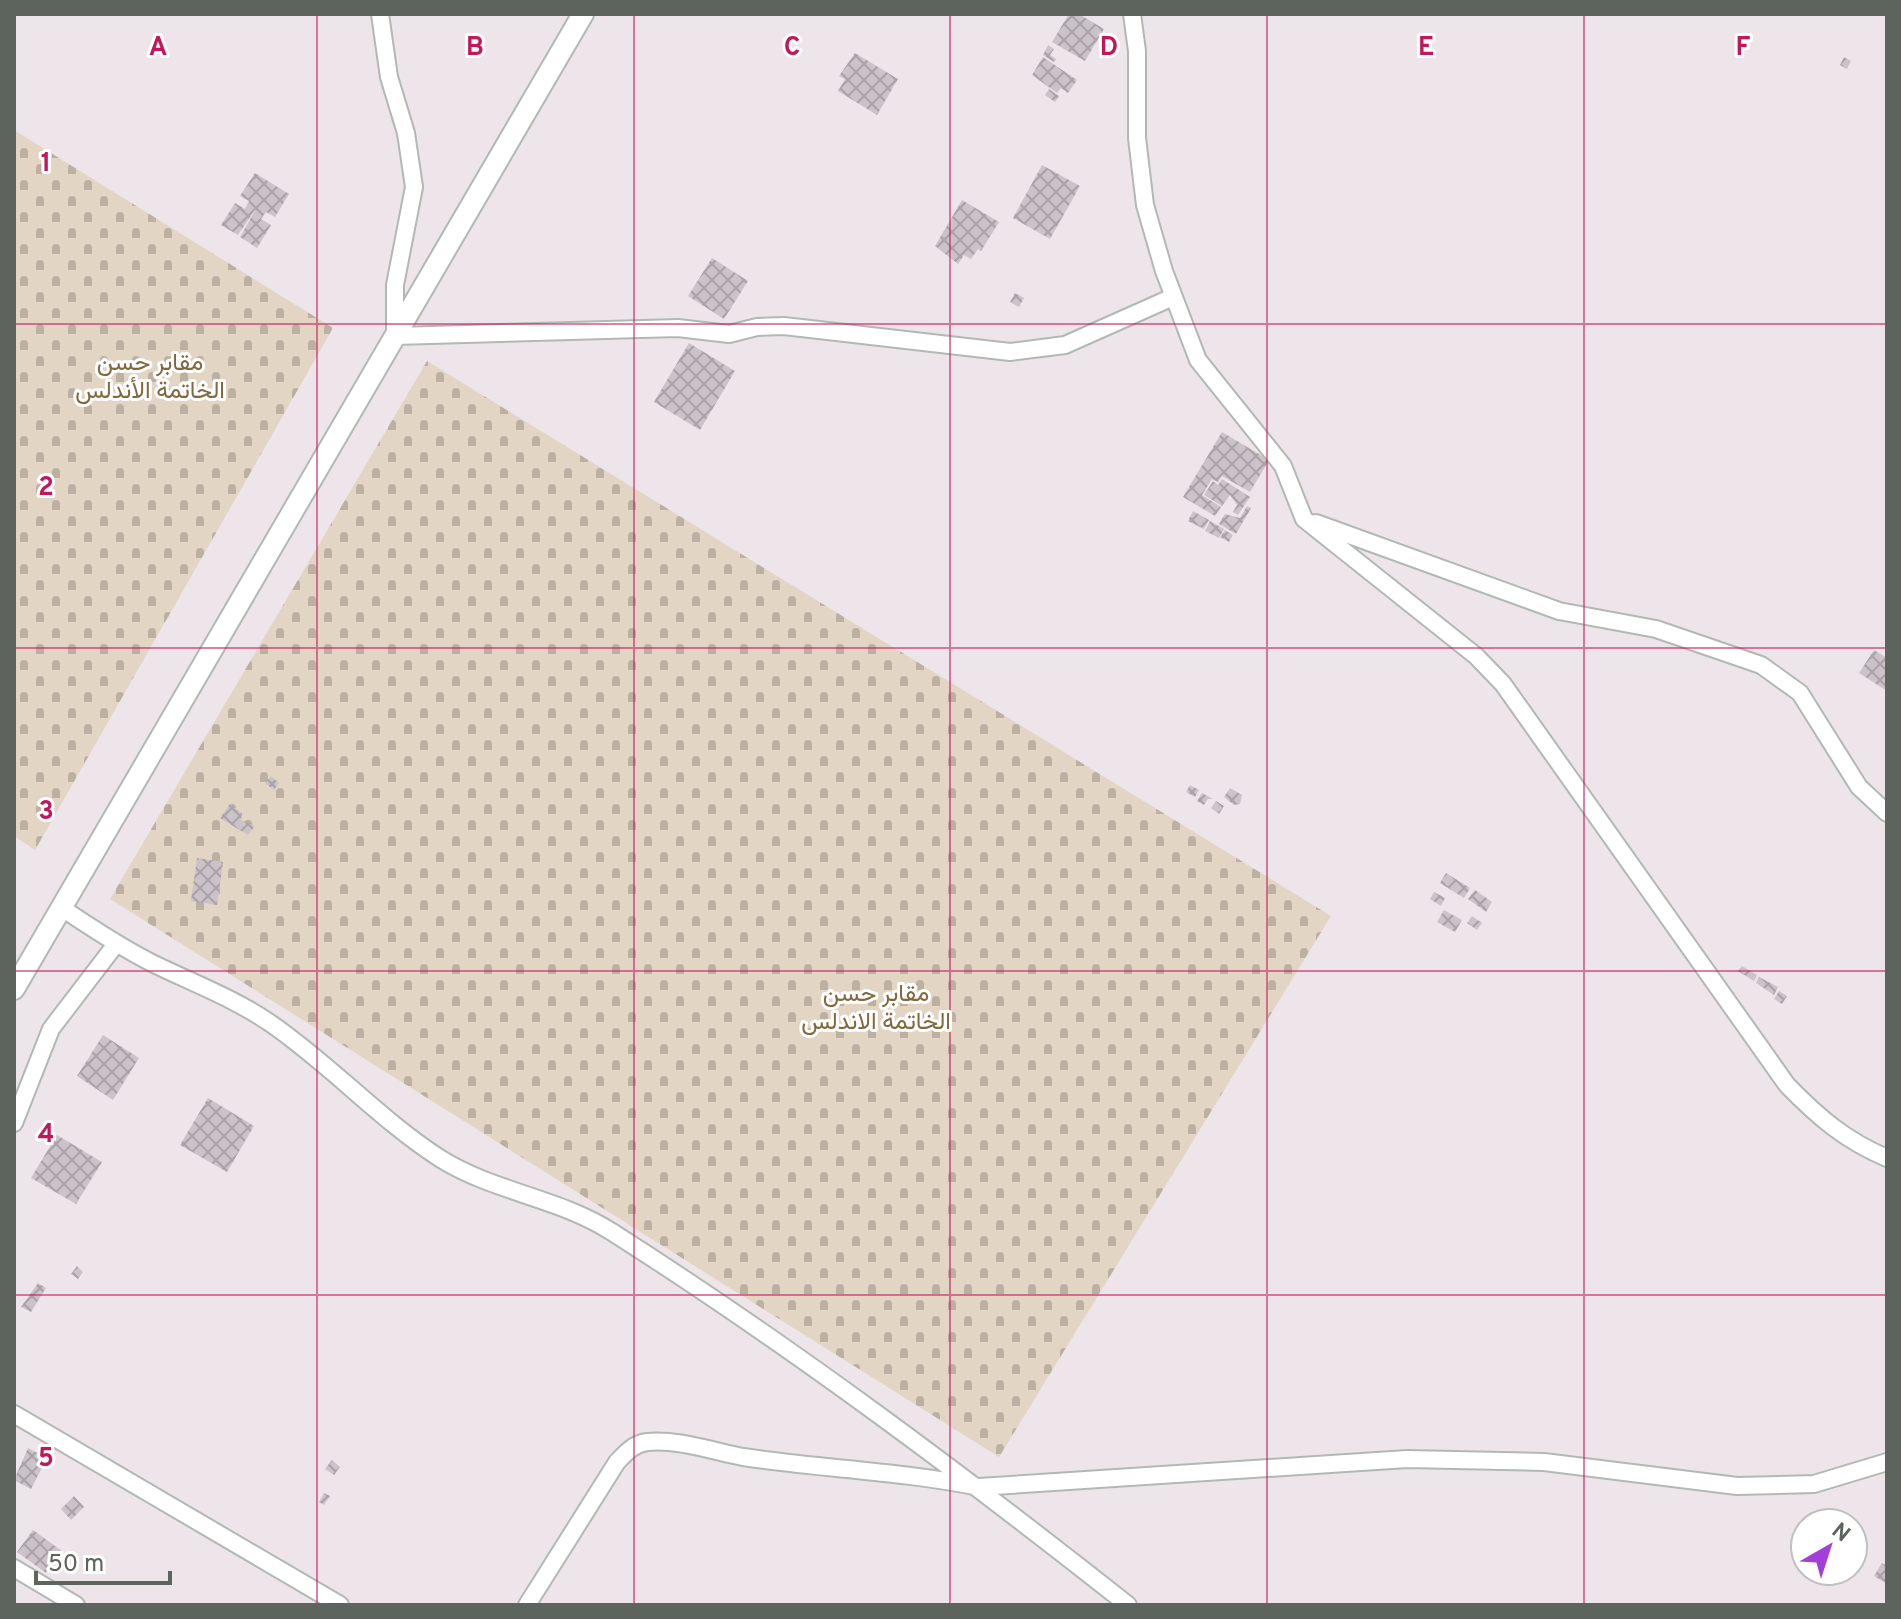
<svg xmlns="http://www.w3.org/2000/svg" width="1901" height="1619" viewBox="0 0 1901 1619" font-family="Overpass,Vazirmatn,sans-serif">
	<defs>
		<pattern id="cemetery-stones" width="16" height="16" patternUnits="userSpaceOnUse" patternTransform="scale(2)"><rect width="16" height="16" fill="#e3d5c4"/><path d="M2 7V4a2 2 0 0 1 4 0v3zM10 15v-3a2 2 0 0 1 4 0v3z" fill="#bbb0a2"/></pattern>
		<pattern id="building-cross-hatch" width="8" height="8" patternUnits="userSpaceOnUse" patternTransform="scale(2)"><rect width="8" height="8" fill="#cbc3c9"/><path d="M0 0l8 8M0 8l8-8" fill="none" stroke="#a8a2a6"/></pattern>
	</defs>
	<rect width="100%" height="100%" fill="#eee5eb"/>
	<path fill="url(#cemetery-stones)" d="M14 130 333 328 35 850 14 836Z
		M427 361 1331 916 999 1457 110 899Z"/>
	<path fill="url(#building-cross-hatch)" d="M1069 14H1079L1104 29 1085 61 1052 42Z
		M1048 45 1054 49 1050 55 1056 59 1054 62 1043 55Z
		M855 53 898 79 877 115 838 91 845 79 839 76Z
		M1043 57 1077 80 1068 93 1061 88 1057 93 1032 75Z
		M1844 57 1851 61 1847 69 1840 65Z
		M1049 89 1059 96 1055 102 1045 95Z
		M1042 165 1080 186 1050 239 1013 218Z
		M255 173 289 194 275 217 266 212 261 219 271 225 257 248 240 237 257 207 238 235 221 225 235 203 245 209 249 201 240 196Z
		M962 200 999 222 981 251 978 249 971 259 964 255 958 264 935 246Z
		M712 258 748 281 724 319 688 296Z
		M1015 293 1024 298 1019 307 1010 302Z
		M689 343 735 371 700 430 654 402Z
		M1222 432 1269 460 1250 492 1222 476 1218 482 1212 479 1202 495 1221 507 1215 516 1183 497Z
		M1222 479 1250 497 1238 515 1233 512 1237 505 1230 495 1222 506 1204 495 1213 481 1218 485Z
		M1247 506 1251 508 1236 534 1219 524 1225 514 1240 518Z
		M1193 511 1209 520 1204 529 1188 521Z
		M1210 521 1224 529 1219 538 1205 531Z
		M1225 530 1233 535 1229 542 1220 537Z
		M1874 650 1887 658V691L1859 673Z
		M271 776 279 783 274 790 265 783Z
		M1190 785 1199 790 1195 797 1186 792Z
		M1230 788 1242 795 1240 804 1234 805 1224 797Z
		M1202 793 1213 799H1208L1204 805 1197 801Z
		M1216 801 1224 806 1219 814 1211 808Z
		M230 804 242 813 241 820 255 826 248 835 220 818Z
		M197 858 223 862 217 905 191 901Z
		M1446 873 1470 888 1464 898 1440 883Z
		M1475 890 1492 902 1486 912 1468 899Z
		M1434 892 1445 898 1441 906 1430 899Z
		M1444 910 1462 920 1455 932 1437 922Z
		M1472 916 1482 923 1477 930 1467 923Z
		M1742 966 1757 975 1754 981 1738 971Z
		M1759 977 1778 987 1774 995 1756 983Z
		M1779 991 1787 996 1782 1004 1774 999Z
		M103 1035 139 1058 113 1100 77 1076Z
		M208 1098 254 1126 227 1172 180 1145Z
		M57 1135 102 1162 76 1204 31 1178Z
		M77 1266 83 1272 78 1279 71 1274Z
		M38 1283 46 1288 31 1312 21 1307Z
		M28 1448 47 1458 31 1489 14 1480Z
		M332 1460 340 1467 334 1475 325 1469Z
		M324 1493 330 1496 324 1505 319 1502Z
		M74 1496 84 1507 71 1520 61 1509Z
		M33 1530 62 1551 46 1573 17 1552Z
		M1882 1563 1887 1566V1584L1874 1576Z"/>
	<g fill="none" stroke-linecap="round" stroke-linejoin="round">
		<g stroke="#b2b9b3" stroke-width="20">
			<path id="minor" d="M380 14 389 77 406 133 414 187 395 285V336L678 328 729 334 757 327 784 326 1010 352 1065 345 1173 297
				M1132 14 1137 51V138L1145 205 1164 271 1198 360 1283 466 1304 519 1476 656 1503 684 1787 1085C1818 1117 1846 1141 1887 1158
				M1316 523 1559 611 1656 629 1761 665 1800 693 1859 787 1887 813
				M62 908C90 927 119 946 150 962 190 982 232 997 270 1023 330 1064 380 1120 441 1159 494 1192 559 1198 612 1232 791 1346 962 1474 1128 1605
				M14 1123 51 1029 116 944
				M14 1414 340 1605
				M14 1568 76 1605
				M527 1605 617 1462C626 1453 633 1444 647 1442 678 1439 712 1451 743 1457 822 1469 901 1471 979 1487L1407 1459 1544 1462 1737 1486 1814 1484 1887 1462"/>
		</g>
		<g stroke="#b2b9b3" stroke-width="24">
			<path id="tertiary" d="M14 989 583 14"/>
		</g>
		<use href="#minor" stroke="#fff" stroke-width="16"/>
		<use href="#tertiary" stroke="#fff" stroke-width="20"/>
	</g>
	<path fill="none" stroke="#c2185b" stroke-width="2" stroke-opacity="0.55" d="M317 14V1605M634 14V1605M950 14V1605M1267 14V1605M1584 14V1605M14 324H1887M14 648H1887M14 971H1887M14 1295H1887"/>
	<g text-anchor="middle" stroke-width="6" stroke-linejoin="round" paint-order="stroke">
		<g font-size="24" fill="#83673d" stroke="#fff">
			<text x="150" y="370">مقابر حسن<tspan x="150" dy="28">الخاتمة الأندلس</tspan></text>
			<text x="876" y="1001">مقابر حسن<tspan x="876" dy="28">الخاتمة الاندلس</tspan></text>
		</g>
	</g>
	<g font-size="26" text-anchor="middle" font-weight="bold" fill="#c2185b" stroke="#fff" stroke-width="6" stroke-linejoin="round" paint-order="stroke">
		<text x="158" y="55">A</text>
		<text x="475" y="55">B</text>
		<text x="792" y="55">C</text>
		<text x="1109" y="55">D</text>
		<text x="1426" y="55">E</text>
		<text x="1743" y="55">F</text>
		<text x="46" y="171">1</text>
		<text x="46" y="495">2</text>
		<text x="46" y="819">3</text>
		<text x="46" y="1142">4</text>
		<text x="46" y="1466">5</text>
	</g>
	<rect width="1901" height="1619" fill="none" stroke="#5d645d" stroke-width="32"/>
	<g transform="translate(1829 1547) rotate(39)"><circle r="38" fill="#ffffff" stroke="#bec1be" stroke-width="2"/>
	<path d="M0-6L14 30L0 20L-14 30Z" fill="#a23fda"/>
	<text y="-12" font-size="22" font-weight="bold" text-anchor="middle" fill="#5d645d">N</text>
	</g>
	<path d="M36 1571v12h134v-12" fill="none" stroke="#5d645d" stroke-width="4"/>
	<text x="48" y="1571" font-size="24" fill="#5d645d" stroke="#ffffff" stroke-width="6" paint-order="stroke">50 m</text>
</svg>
